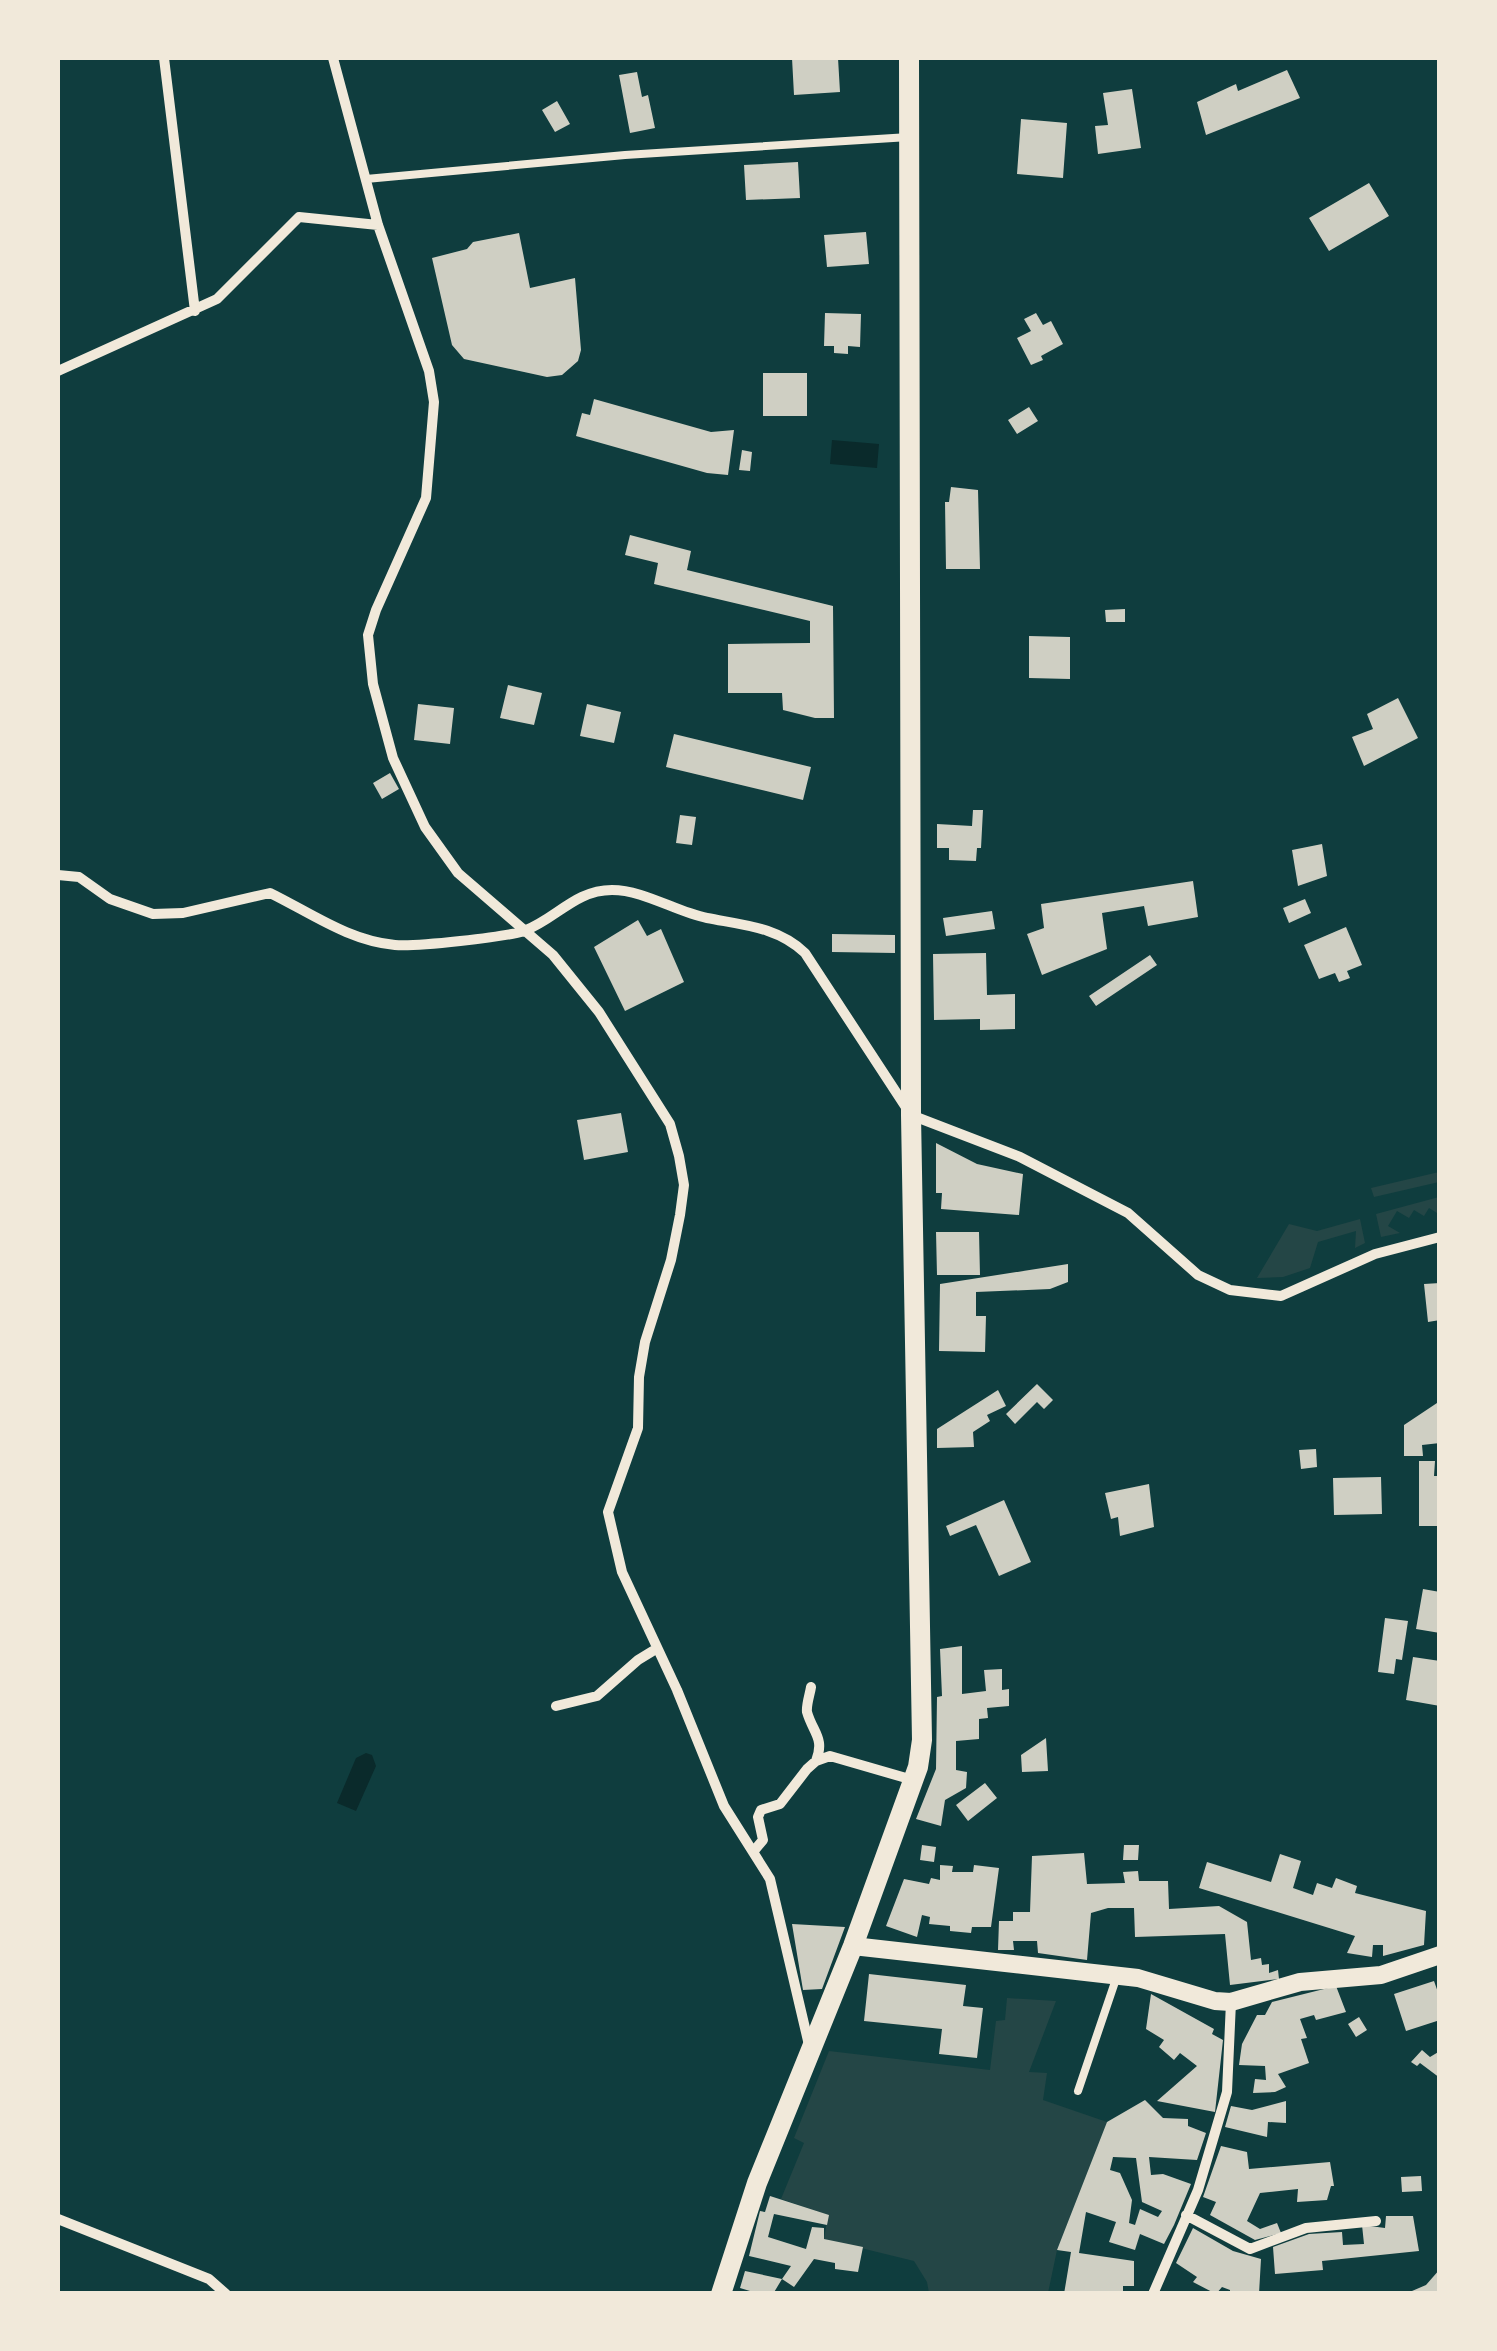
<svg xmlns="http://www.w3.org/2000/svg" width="1497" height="2351" viewBox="0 0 1497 2351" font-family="Karla,sans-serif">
	<rect width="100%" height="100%" fill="#0f3d3e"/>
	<path fill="#244646" d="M1439 1172V1182L1374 1197 1371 1188Z
		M1439 1197 1437 1213 1429 1208 1424 1216 1414 1210 1409 1218 1397 1211 1388 1226 1400 1233 1381 1237 1376 1214Z
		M1360 1219 1365 1243 1355 1248 1356 1231 1318 1242 1310 1268 1283 1277 1257 1278 1289 1224 1317 1231Z
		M1007 1998 1056 2001 1029 2072 1047 2073 1043 2100 1107 2122 1057 2250 1048 2293H929L927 2282 914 2261 824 2239 828 2215 781 2199 804 2143 794 2138 829 2051 990 2070 996 2021 1005 2020Z"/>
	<path fill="#0a2a2b" d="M832 440 879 444 877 468 830 464Z
		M366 1753 372 1755 376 1766 356 1811 337 1803 356 1758Z"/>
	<path fill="#cfcfc3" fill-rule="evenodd" d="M792 58H838L840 92 794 95Z
		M1287 70 1300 98 1206 135 1197 102 1236 84 1238 91Z
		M637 72 642 97 648 95 655 128 630 133 619 75Z
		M1132 89 1141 148 1098 154 1095 126 1108 125 1103 93Z
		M557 101 570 124 555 132 542 110Z
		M1021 119 1067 123 1063 178 1017 174Z
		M798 162 800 198 746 200 744 165Z
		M1369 183 1389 216 1329 251 1309 218Z
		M866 232 869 264 827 267 824 235Z
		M519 233 530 288 575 278 581 350 578 361 562 375 547 377 464 359 452 345 432 258 467 249 473 242Z
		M825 313 861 314 860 347 848 346V354L834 353V346H824Z
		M1036 313 1043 325 1051 321 1063 344 1041 356 1043 360 1031 365 1017 338 1031 331 1024 319Z
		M763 373H807V416H763Z
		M594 399 711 432 734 430 728 475 707 473 576 436 582 413 590 415Z
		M1029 407 1038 421 1017 434 1008 420Z
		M742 450 752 452 750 471 739 470Z
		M951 487 978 490 980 569H946L945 502H949Z
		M630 535 691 551 687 570 833 606 834 718H815L783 710 782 693H728V644L810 643V621L654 584 658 563 625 555Z
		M1125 609V622H1106L1105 610Z
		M1029 636 1070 637V679L1029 678Z
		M508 685 542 693 534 725 500 718Z
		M1398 698 1418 738 1364 766 1352 737 1373 729 1367 714Z
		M418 704 454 708 450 744 414 740Z
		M587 704 621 712 614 743 580 736Z
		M674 734 811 767 803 800 666 767Z
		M390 773 399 789 382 799 373 783Z
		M973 810H983L981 848H977L976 861 949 860V848H937V824L972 826Z
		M680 815 696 817 692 845 676 843Z
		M1322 844 1327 876 1298 886 1292 850Z
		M1193 881 1198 917 1148 926 1144 906 1102 913 1107 949 1042 975 1027 934 1044 928 1041 904Z
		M1305 899 1311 913 1289 923 1283 908Z
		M992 911 995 929 946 936 943 918Z
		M638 920 647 936 661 929 684 982 625 1011 594 947Z
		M1346 927 1362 965 1347 971 1350 978 1339 982 1335 973 1319 979 1304 945Z
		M832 934 895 935V953L832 952Z
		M986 953 987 995 1015 994V1029L980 1030V1019L934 1020 933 954Z
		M1150 955 1157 965 1096 1006 1089 996Z
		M621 1113 628 1152 584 1160 577 1120Z
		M936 1143 977 1164 1023 1174 1019 1215 941 1209 942 1193H936Z
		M936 1232H979L980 1275H937Z
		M1068 1264V1282L1050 1289 976 1292V1316H986L985 1352 939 1351 940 1284Z
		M1440 1283V1320L1428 1322 1424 1284Z
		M1037 1384 1053 1400 1044 1409 1037 1402 1015 1424 1006 1414Z
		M998 1390 1006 1406 987 1415 990 1421 973 1432 974 1447 937 1448V1429Z
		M1437 1403 1440 1443 1422 1445 1423 1456H1404V1425Z
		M1316 1449 1317 1467 1301 1469 1299 1450Z
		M1419 1461H1435L1434 1476H1440V1526H1419Z
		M1381 1477 1382 1514 1334 1515 1333 1478Z
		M1149 1484 1154 1527 1120 1536 1118 1517 1111 1519 1105 1493Z
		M1004 1500 1031 1562 999 1576 976 1525 950 1536 946 1526Z
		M1423 1589 1440 1592V1633L1416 1629Z
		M1385 1618 1408 1621 1402 1660 1396 1659 1394 1674 1378 1672Z
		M962 1646V1694L986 1691 984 1670 1002 1669V1690L1009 1689V1706L987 1708 988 1718 979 1719V1739L956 1741V1770L967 1772 966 1788 945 1800 941 1826 916 1819 936 1769 937 1697 942 1696 940 1649Z
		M1413 1657 1440 1661V1706L1406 1700Z
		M1046 1738 1048 1771 1022 1772 1021 1755Z
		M985 1783 997 1798 968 1821 956 1805Z
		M922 1845 936 1847 934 1862 920 1860Z
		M1124 1845H1139L1138 1860H1123Z
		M1084 1853 1087 1884 1125 1883 1123 1872 1138 1871 1139 1881H1168L1169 1909 1219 1906 1247 1922 1251 1960 1261 1958 1262 1965 1269 1964V1973L1278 1970 1279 1979 1230 1985 1225 1934 1135 1937 1134 1908H1108L1091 1913 1087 1960 1038 1953 1037 1941H1013L1014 1950H998L999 1921H1013V1912H1030L1032 1856Z
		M1280 1854 1301 1861 1293 1888 1313 1895 1317 1883 1332 1888 1336 1878 1357 1886 1355 1893 1426 1911 1424 1945 1383 1956V1945H1373L1372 1957 1347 1953 1355 1936 1199 1888 1207 1862 1271 1882Z
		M940 1865 953 1866 952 1872H973L974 1865 999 1868 991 1927H972L971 1933 950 1931V1926L929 1924 930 1917 922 1915 917 1937 886 1926 904 1879 929 1884 931 1878 940 1880Z
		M792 1924 845 1927 822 1989 803 1990Z
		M869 1974 966 1985 963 2006 983 2008 977 2058 939 2054 942 2029 864 2021Z
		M1434 1981 1440 1998V2020L1406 2031 1394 1994Z
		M1336 1986 1346 2012 1316 2020 1314 2015 1300 2019 1307 2038 1301 2039 1309 2063 1278 2074 1286 2087 1275 2092 1253 2093 1255 2079 1266 2080 1265 2066 1239 2065 1242 2044 1257 2015H1265L1272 2002Z
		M1151 1994 1214 2029 1212 2034 1223 2040 1215 2112 1157 2101 1197 2066 1180 2053 1174 2060 1159 2047 1164 2040 1146 2029Z
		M1359 2017 1367 2030 1356 2037 1348 2024Z
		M1422 2050 1430 2057 1440 2051V2078L1420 2063 1417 2066 1411 2062Z
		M1145 2100 1163 2118 1188 2119V2126L1206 2133 1197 2160 1149 2157 1151 2175 1163 2174 1191 2184 1174 2225 1164 2244 1140 2234 1135 2250 1109 2242 1116 2222 1086 2212 1079 2253 1134 2261V2286H1123V2294H1064L1071 2252 1057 2250 1107 2122ZM1113 2157 1136 2158 1142 2202 1162 2211 1158 2217 1140 2209 1135 2225 1129 2223 1132 2200 1120 2173 1110 2170Z
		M1286 2101V2123L1268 2122 1267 2137 1225 2127 1231 2106 1252 2110Z
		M1221 2146 1247 2152 1249 2169 1330 2162 1334 2186H1331L1327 2200 1297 2202 1298 2189 1260 2193 1247 2221 1260 2229 1277 2223 1281 2233 1255 2240 1210 2215 1216 2202 1203 2197Z
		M1421 2176 1422 2191 1402 2192 1401 2177Z
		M770 2196 829 2215 827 2225 774 2214 768 2237 806 2249 812 2227 824 2228V2239L863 2247 858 2272 835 2269V2263L814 2259 794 2287 782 2279 791 2266 749 2256 760 2211 765 2212Z
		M1386 2216H1413L1419 2251 1322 2261 1323 2270 1275 2274 1273 2247 1309 2234 1342 2232 1343 2245 1364 2244 1362 2225 1385 2228Z
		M1193 2228 1233 2251 1261 2259 1259 2294H1230V2290L1222 2287 1216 2294 1193 2282 1197 2277 1176 2263Z
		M1440 2269V2294H1405L1426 2285Z
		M745 2271 782 2279 773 2294H760L740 2288Z"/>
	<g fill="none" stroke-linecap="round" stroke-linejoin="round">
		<path stroke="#f1e9da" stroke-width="8" d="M366 179 625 155 909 137
			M1078 2091 1117 1976"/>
		<path stroke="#f1e9da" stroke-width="10" d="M164 58 195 311
			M333 58 378 225 429 371 434 402 426 498 376 610 368 635 373 684 393 758 425 827 458 873 553 955 599 1012 670 1124 679 1156 684 1185 680 1215 671 1260 645 1342 639 1377 638 1428 608 1512 622 1572 677 1690 724 1806 770 1879 809 2045
			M58 371 217 299 299 217 378 225
			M58 875 79 877 110 899 153 914 183 913 270 893C311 913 349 941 395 945 415 947 506 937 524 931 556 919 575 890 612 890 644 890 676 912 707 918 743 925 778 927 805 953L911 1115 1020 1157 1128 1213 1198 1275 1230 1290 1281 1296 1375 1254 1440 1237
			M811 1687C810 1694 806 1705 807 1712 813 1733 825 1738 816 1761
			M556 1706 597 1696 638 1660 656 1649
			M753 1852 763 1840 758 1817 761 1810 780 1804 807 1769 816 1761 830 1756 913 1780
			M1186 2215 1250 2249 1306 2228 1376 2221
			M58 2219 209 2279 226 2294
			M1153 2294 1198 2190 1227 2092 1231 2002"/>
		<path stroke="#f1e9da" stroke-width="18" d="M853 1946 1138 1978 1215 2001 1231 2002 1300 1982 1381 1975 1440 1955"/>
		<path stroke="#f1e9da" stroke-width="20" d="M721 2294 757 2183 853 1946 918 1767 922 1740 911 1115 909 58"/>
	</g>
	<rect width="1497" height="2351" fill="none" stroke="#f1e9da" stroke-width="120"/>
</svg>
